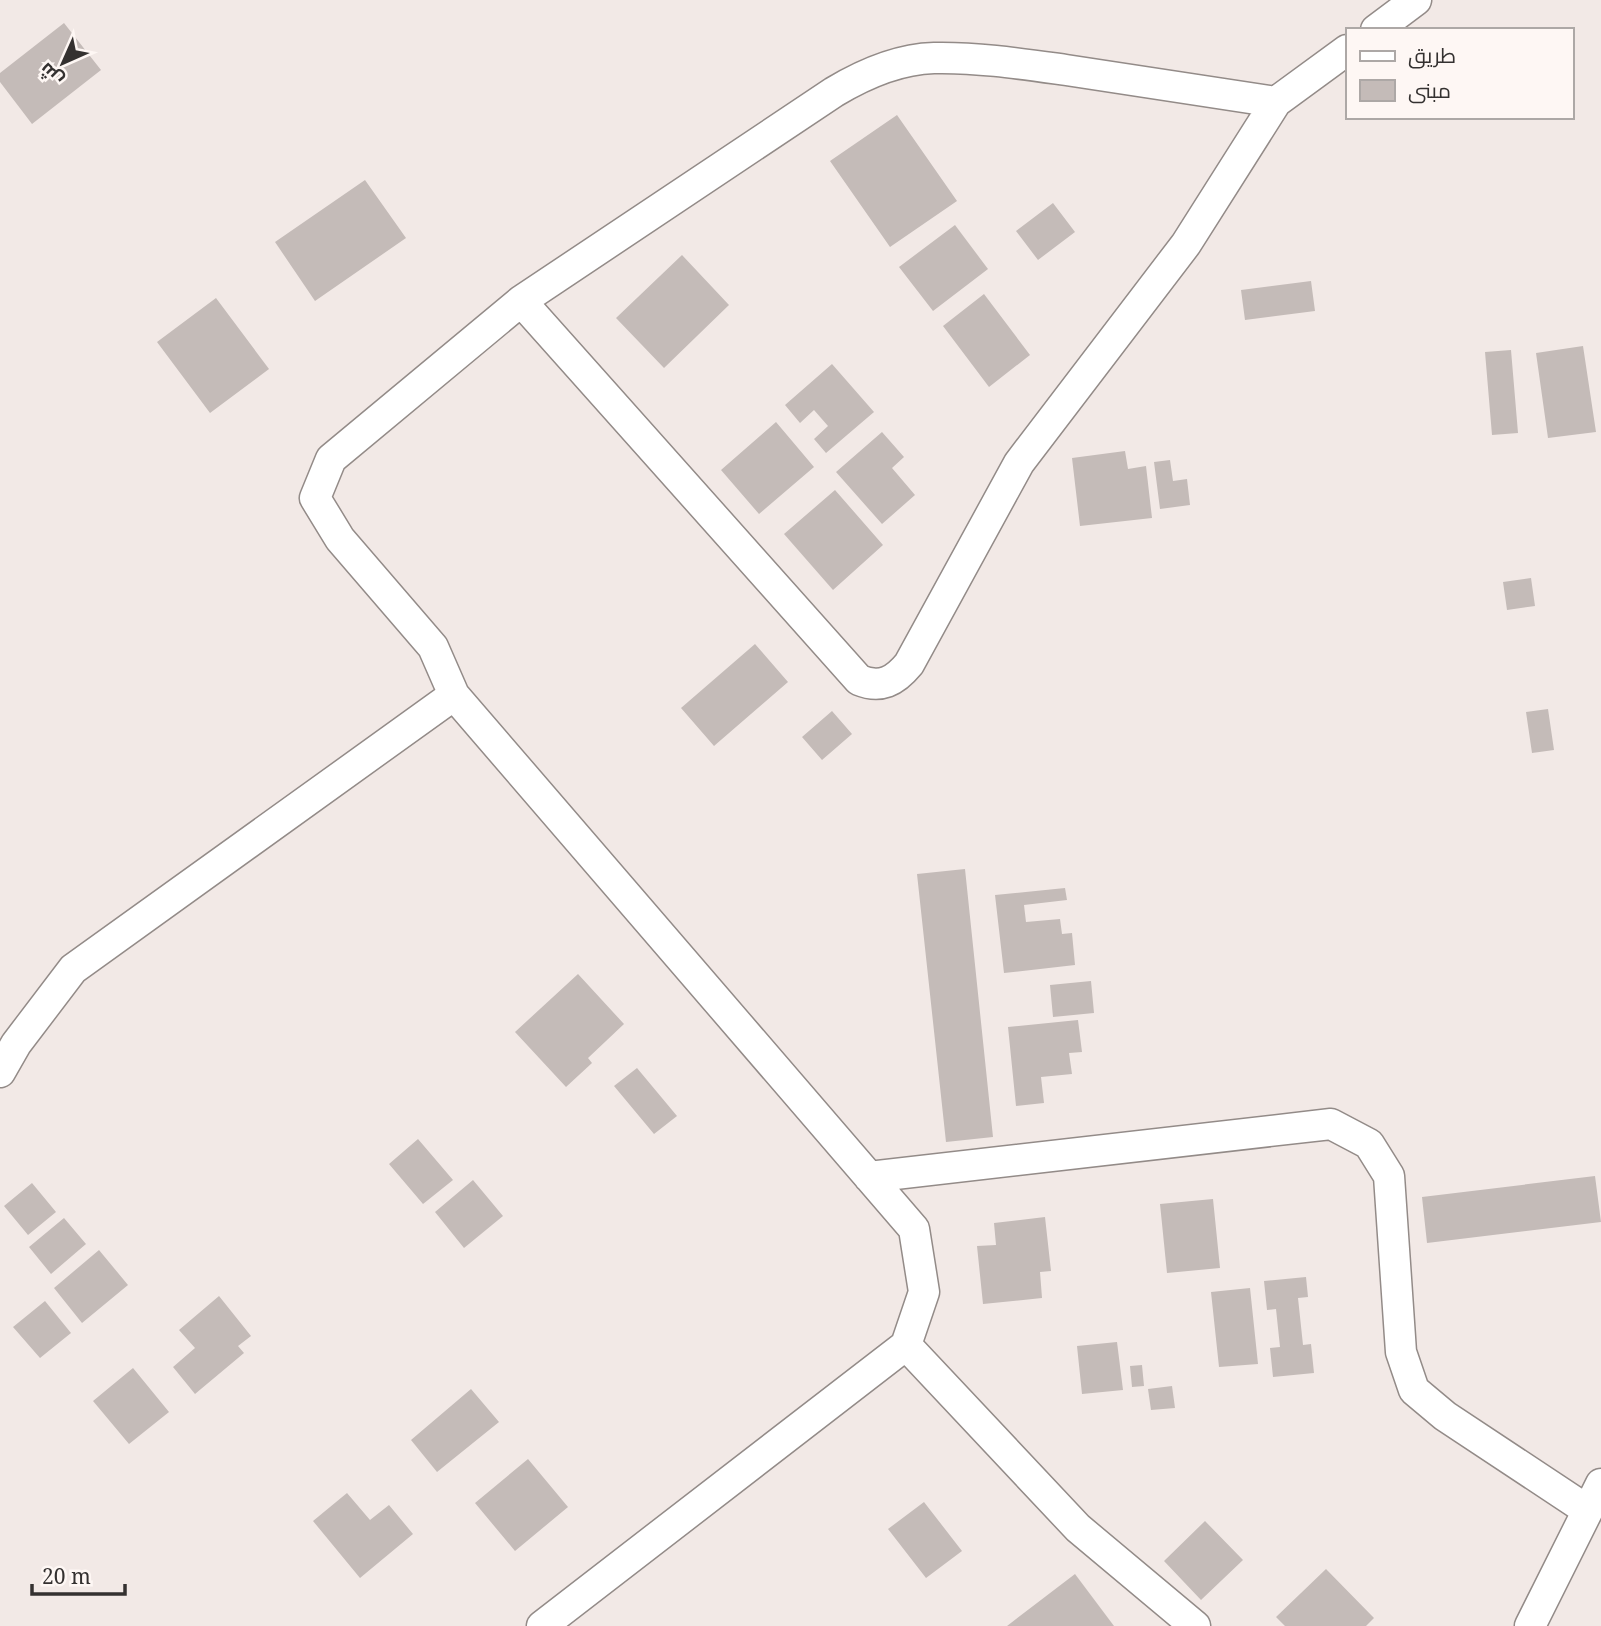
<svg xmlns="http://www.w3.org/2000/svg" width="1601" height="1626" viewBox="0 0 1601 1626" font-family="'Noto Serif',Cairo,serif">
	<rect width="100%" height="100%" fill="#f2e9e6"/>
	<path fill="#c4bbb8" d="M64 23 101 70 32 124 0 82V73Z
		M897 115 957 201 890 247 830 161Z
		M365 180 406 238 315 301 275 242Z
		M1053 203 1075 232 1038 260 1016 231Z
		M955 225 988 269 933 311 899 267Z
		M682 255 729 305 664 368 616 318Z
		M1311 281 1315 311 1245 320 1241 290Z
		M984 294 1030 355 989 387 943 326Z
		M216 298 269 369 210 413 157 342Z
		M1583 346 1596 432 1548 438 1536 353Z
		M1511 350 1518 433 1492 435 1485 352Z
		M832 364 874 412 826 453 814 439 828 426 814 410 800 423 785 405Z
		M776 422 814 467 759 514 721 470Z
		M882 432 904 457 892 468 915 495 882 524 836 472Z
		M1125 451 1128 469 1146 466 1152 518 1080 526 1072 458Z
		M1170 460 1173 481 1187 479 1190 505 1160 509 1154 462Z
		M835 490 883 545 833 590 784 534Z
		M1531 578 1535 606 1507 610 1503 582Z
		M755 644 788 682 714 746 681 708Z
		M1548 709 1554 750 1532 753 1526 712Z
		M832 711 852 734 822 760 802 737Z
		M965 869 993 1137 946 1142 917 874Z
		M1065 888 1067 900 1024 905 1026 922 1060 919 1062 934 1072 933 1075 965 1004 973 995 895Z
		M578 974 624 1024 588 1058 592 1063 566 1087 515 1032Z
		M1091 981 1094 1013 1053 1017 1050 985Z
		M1078 1020 1082 1052 1069 1053 1072 1074 1041 1077 1044 1103 1016 1106 1008 1027Z
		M637 1068 677 1116 654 1134 614 1086Z
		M418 1139 453 1180 423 1204 389 1164Z
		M1595 1176 1601 1222 1427 1243 1422 1197Z
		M473 1180 503 1216 464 1248 435 1212Z
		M32 1183 56 1212 28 1235 4 1206Z
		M1213 1199 1220 1268 1167 1273 1160 1204Z
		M1045 1217 1051 1271 1040 1272 1042 1298 983 1304 977 1246 996 1245 994 1223Z
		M64 1218 86 1244 51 1274 29 1247Z
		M99 1250 128 1285 82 1323 54 1288Z
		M1306 1277 1308 1297 1298 1298 1303 1345 1311 1344 1314 1373 1273 1377 1270 1348 1280 1347 1276 1309 1267 1310 1264 1281Z
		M1250 1288 1258 1364 1219 1367 1211 1292Z
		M219 1296 251 1336 238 1346 244 1353 195 1394 173 1367 195 1348 179 1330Z
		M45 1301 71 1333 40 1358 13 1327Z
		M1117 1342 1123 1390 1082 1394 1077 1346Z
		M1142 1365 1144 1386 1132 1387 1130 1366Z
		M133 1368 169 1412 129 1444 93 1401Z
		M1172 1386 1175 1408 1151 1410 1148 1389Z
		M471 1389 499 1422 437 1472 411 1440Z
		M528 1459 568 1507 515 1551 475 1503Z
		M347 1493 370 1520 389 1505 413 1534 360 1578 313 1521Z
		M924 1502 962 1551 926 1578 888 1529Z
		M1205 1521 1243 1560 1201 1600 1164 1561Z
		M1326 1569 1374 1618 1366 1626H1285L1276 1617Z
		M1075 1574 1114 1626H1007Z"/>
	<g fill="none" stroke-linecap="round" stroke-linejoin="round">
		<g stroke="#938b88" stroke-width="33">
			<path id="street" d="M1376 30 1416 0
				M521 301 859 680C881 689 895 681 909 664L1019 463 1186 244 1276 102
				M0 1072 16 1044 73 969 454 695
				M869 1177 1331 1124 1369 1144 1389 1176 1401 1352 1414 1390 1445 1416 1587 1510
				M542 1626 906 1345
				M1195 1626 1078 1528 906 1345 924 1292 914 1229 454 695 433 647 340 539 315 498 331 459 521 301 834 92C864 74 898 59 934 58 977 57 1023 64 1066 70 1136 80 1206 91 1276 102L1347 50
				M1530 1626 1601 1484"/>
		</g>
		<use href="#street" stroke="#fff" stroke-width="30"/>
	</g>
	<rect x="1346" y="28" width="228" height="91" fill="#fef7f4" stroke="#ada8a6" stroke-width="2"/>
	<rect x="1360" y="51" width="35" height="10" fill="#ffffff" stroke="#ada8a6" stroke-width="2"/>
	<text x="1408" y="63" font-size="21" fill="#343130">طريق</text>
	<rect x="1360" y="80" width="35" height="21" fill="#c4bbb8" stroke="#ada8a6" stroke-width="2"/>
	<text x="1408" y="98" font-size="21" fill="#343130">مبنى</text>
	<g transform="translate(63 63) rotate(225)" stroke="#fef7f4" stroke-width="5" paint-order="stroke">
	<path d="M0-5L12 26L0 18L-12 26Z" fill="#343130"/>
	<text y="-10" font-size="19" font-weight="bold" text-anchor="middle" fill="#343130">ش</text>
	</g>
	<path d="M32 1584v10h93v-10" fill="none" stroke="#343130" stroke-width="3.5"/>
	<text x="42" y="1584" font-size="21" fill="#343130" stroke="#fef7f4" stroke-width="5" paint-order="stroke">20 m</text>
</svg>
